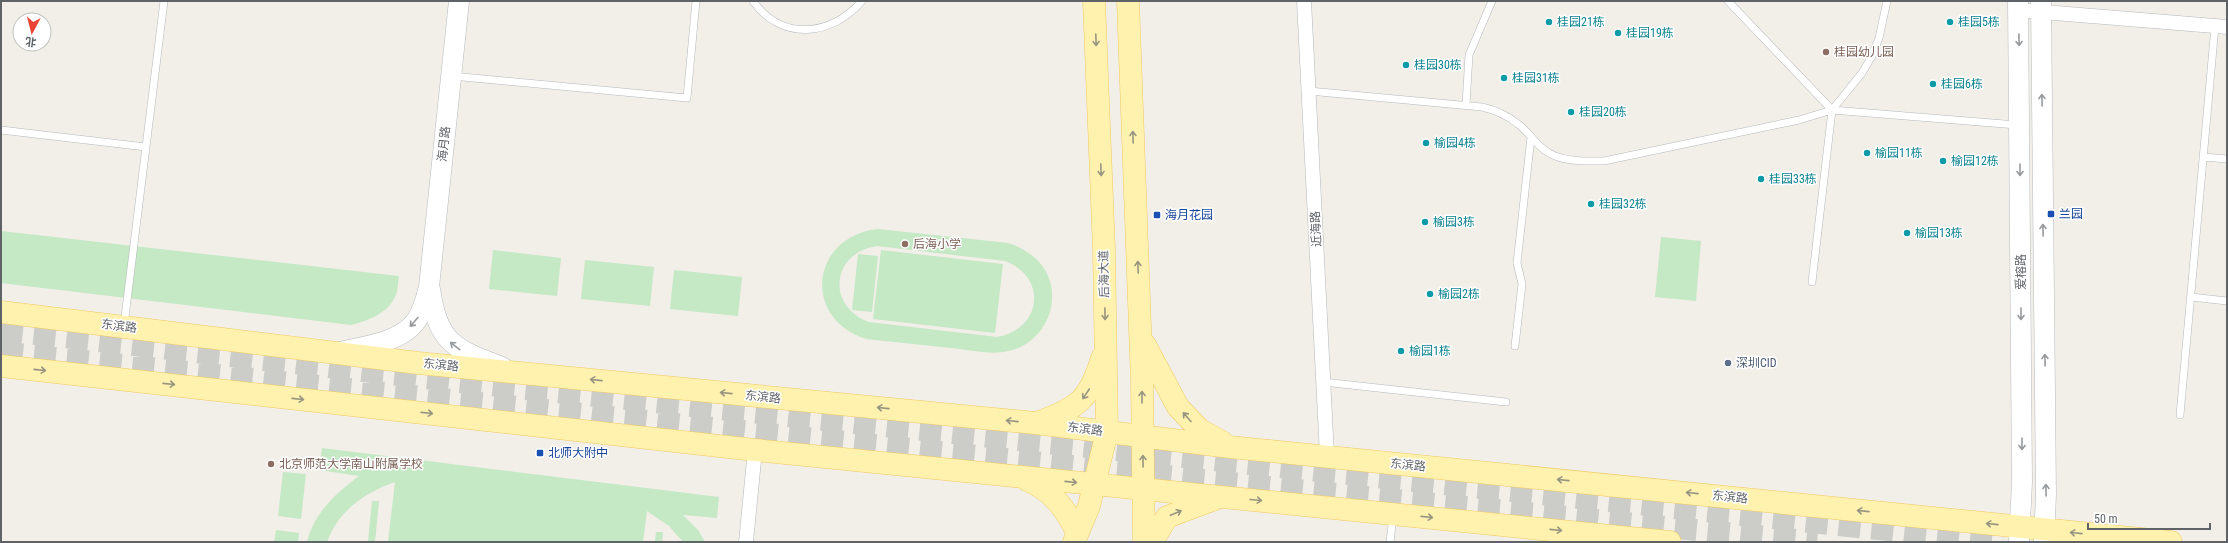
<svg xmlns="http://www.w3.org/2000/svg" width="2228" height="543" viewBox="0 0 2228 543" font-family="'Roboto Condensed','Noto Sans SC',sans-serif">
	<rect width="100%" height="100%" fill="#f1efe8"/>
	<path fill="#c5e8c5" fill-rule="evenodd" d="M878 229 1008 243C1028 249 1046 263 1051 285 1057 315 1038 345 1008 351 993 355 975 351 960 349 929 346 897 342 866 339 801 318 811 236 878 229ZM877 246 1005 261C1048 277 1042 329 997 337L869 322C826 306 831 253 877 246Z
		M1 231 399 276C398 282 398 292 395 297 387 314 367 321 351 325L1 283Z
		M1661 237 1701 241 1696 301 1655 297Z
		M493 250 561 258 557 296 489 289Z
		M881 250 1003 264 995 333 873 319Z
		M858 254 878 256 872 312 852 310Z
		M585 260 654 267 650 306 581 299Z
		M674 270 742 277 738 316 670 309Z
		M322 448 719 497 717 518 683 515 698 530 705 542H683L669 526 647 511 643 542H388L395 482C364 493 339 510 327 542H307C314 513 336 493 359 476L319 470Z
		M283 472 306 474 301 519 278 516Z
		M372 501H379L375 542H368Z
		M276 530 299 533 298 542H274Z
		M656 532H663L662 542H655Z"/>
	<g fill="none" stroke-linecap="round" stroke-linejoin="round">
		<path stroke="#ccccc8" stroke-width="22" stroke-dasharray="22 11" stroke-linecap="butt" d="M1 330 460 382 2003 542
			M1 352 1298 490 1817 542"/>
		<g stroke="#b5b8bc" stroke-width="8">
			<path id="lane" d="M753 1C782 42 832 36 862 1
				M1728 1 1832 110
				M452 76 687 98 696 1
				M1309 91 1482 107C1495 110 1507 115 1518 124 1531 134 1539 150 1555 156 1571 162 1587 161 1604 161L1799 120 1832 110 2017 125
				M1466 105 1469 55 1492 1
				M1 130 146 147
				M2203 157 2227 159
				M1812 282 1832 110 1862 73 1872 56 1879 38 1887 1
				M2191 297 2227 301
				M124 325 164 1
				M1515 346 1522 284 1517 263 1531 137
				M1323 382 1506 402
				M2180 415 2215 26
				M1390 542 1393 516"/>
		</g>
		<g stroke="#b5b8bc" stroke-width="15">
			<path id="street" d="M1304 1 1327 456
				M2018 10 2227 27
				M746 542 755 450"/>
		</g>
		<g stroke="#b6babf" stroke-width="21">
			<path id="secondary" d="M2018 1 2022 482 2019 542
				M2041 1 2046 494 2044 542
				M430 289C438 343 454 349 502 367
				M340 352C364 346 400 343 416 321 423 311 426 299 429 287L459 1"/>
		</g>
		<g stroke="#f2c960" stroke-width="23">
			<path id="primary" d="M1128 1 1142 382 1144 542
				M1 312 418 363 1035 423 1230 447 2171 542
				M1145 345 1178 407 1200 430 1222 442
				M1 366 755 450 1670 542
				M1039 422C1078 408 1090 399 1102 358
				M1027 480C1053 491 1065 508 1077 532
				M1074 542 1089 506 1107 432 1104 250 1094 1
				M1152 542 1167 517 1215 499"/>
		</g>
		<use href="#lane" stroke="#fff" stroke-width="7"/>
		<use href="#street" stroke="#fff" stroke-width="14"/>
		<use href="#secondary" stroke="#fff" stroke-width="20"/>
		<use href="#primary" stroke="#fff2af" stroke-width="22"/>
	</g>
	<defs><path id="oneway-shaft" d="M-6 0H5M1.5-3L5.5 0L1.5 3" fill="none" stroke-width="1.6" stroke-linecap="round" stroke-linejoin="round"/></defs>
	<g stroke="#979581">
		<use href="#oneway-shaft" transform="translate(1096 40) rotate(88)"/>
		<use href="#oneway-shaft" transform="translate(1133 137) rotate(-92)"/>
		<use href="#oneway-shaft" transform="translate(1101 170) rotate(88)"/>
		<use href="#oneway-shaft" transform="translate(1138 267) rotate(-92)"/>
		<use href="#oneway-shaft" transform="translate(1105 314) rotate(89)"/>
		<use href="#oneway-shaft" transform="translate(40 370) rotate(6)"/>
		<use href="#oneway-shaft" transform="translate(596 380) rotate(-174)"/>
		<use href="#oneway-shaft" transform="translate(169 384) rotate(6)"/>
		<use href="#oneway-shaft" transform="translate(726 393) rotate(-174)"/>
		<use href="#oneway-shaft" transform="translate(1086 394) rotate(124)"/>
		<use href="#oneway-shaft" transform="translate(1142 397) rotate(-90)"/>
		<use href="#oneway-shaft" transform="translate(298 399) rotate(6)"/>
		<use href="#oneway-shaft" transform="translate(883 408) rotate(-174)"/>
		<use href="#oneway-shaft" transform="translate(427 413) rotate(6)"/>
		<use href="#oneway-shaft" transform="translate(1187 417) rotate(-131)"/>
		<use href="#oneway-shaft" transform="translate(1012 421) rotate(-174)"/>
		<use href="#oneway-shaft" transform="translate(1143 461) rotate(-91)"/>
		<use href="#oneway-shaft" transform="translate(1563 480) rotate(-174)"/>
		<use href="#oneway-shaft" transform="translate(1071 482) rotate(6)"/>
		<use href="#oneway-shaft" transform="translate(1692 493) rotate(-174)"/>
		<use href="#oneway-shaft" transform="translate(1256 500) rotate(5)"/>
		<use href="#oneway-shaft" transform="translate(1863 511) rotate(-174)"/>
		<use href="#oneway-shaft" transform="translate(1176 513) rotate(-23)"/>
		<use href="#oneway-shaft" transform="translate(1427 517) rotate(6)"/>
		<use href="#oneway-shaft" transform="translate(1992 524) rotate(-174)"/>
		<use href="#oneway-shaft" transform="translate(1556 530) rotate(6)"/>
		<use href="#oneway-shaft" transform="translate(2076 533) rotate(-174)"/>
	</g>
	<g stroke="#979a9d">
		<use href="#oneway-shaft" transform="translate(2019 40) rotate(89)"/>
		<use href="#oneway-shaft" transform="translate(2042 100) rotate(-91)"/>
		<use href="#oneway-shaft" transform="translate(2020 170) rotate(90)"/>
		<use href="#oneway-shaft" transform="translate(2043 230) rotate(-91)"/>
		<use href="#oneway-shaft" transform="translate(2021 314) rotate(90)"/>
		<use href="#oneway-shaft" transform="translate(414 322) rotate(131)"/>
		<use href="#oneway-shaft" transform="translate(455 346) rotate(-142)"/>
		<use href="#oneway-shaft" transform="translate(2045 360) rotate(-91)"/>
		<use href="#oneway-shaft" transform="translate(2022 444) rotate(90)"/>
		<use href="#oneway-shaft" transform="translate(2046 490) rotate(-91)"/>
	</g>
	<g fill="#0f9aa8" stroke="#fff" stroke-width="1.5">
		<circle cx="1549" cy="22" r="4"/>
		<circle cx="1950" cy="22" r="4"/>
		<circle cx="1618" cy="33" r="4"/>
		<circle cx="1406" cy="65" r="4"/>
		<circle cx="1504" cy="78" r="4"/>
		<circle cx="1933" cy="84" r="4"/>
		<circle cx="1571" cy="112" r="4"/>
		<circle cx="1426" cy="143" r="4"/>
		<circle cx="1867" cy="153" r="4"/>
		<circle cx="1943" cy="161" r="4"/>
		<circle cx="1761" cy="179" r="4"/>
		<circle cx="1591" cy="204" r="4"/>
		<circle cx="1425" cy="222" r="4"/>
		<circle cx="1907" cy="233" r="4"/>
		<circle cx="1430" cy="294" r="4"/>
		<circle cx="1401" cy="351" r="4"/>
	</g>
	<g fill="#8d6e63" stroke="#fff" stroke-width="1.5">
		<circle cx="1826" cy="52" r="4"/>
		<circle cx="905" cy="244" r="4"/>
		<circle cx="271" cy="464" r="4"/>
	</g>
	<g fill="#1a4fb4" stroke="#fff" stroke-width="1.5">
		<rect x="2047" y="210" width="8" height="8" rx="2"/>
		<rect x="1153" y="211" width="8" height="8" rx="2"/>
		<rect x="536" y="449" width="8" height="8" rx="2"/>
	</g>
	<circle fill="#5c6f8a" stroke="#fff" stroke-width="1.5" cx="1728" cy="363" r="4"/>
	<g text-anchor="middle" stroke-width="3" stroke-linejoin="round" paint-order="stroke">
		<g font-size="12" fill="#0d838f" stroke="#fff" text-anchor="start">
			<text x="1557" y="26">桂园21栋</text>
			<text x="1958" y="26">桂园5栋</text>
			<text x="1626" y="37">桂园19栋</text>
			<text x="1414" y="69">桂园30栋</text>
			<text x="1512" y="82">桂园31栋</text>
			<text x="1941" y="88">桂园6栋</text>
			<text x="1579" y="116">桂园20栋</text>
			<text x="1434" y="147">榆园4栋</text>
			<text x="1875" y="157">榆园11栋</text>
			<text x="1951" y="165">榆园12栋</text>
			<text x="1769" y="183">桂园33栋</text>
			<text x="1599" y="208">桂园32栋</text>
			<text x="1433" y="226">榆园3栋</text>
			<text x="1915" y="237">榆园13栋</text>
			<text x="1438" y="298">榆园2栋</text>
			<text x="1409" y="355">榆园1栋</text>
		</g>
		<g font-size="12" fill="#785e54" stroke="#fff" text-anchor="start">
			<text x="1834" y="56">桂园幼儿园</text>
			<text x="913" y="248">后海小学</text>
			<text x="279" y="468">北京师范大学南山附属学校</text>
		</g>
		<g font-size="12" fill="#5f6368" stroke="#fff">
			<text transform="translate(444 144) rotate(-84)" y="4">海月路</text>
			<text transform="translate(1316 229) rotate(-93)" y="4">近海路</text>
			<text transform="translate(2021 272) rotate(-90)" y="4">爱榕路</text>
			<text transform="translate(1104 274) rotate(-91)" y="4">后海大道</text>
			<text transform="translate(119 326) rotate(7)" y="4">东滨路</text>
			<text transform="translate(441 365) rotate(6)" y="4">东滨路</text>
			<text transform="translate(763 397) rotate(6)" y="4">东滨路</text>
			<text transform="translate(1085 429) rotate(7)" y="4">东滨路</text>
			<text transform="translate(1408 465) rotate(6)" y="4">东滨路</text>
			<text transform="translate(1730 497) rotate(6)" y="4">东滨路</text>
		</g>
		<g font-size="12" fill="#164399" stroke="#fff" text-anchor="start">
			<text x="2059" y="218">兰园</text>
			<text x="1165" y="219">海月花园</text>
			<text x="548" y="457">北师大附中</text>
		</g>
		<g font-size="12" fill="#4e5e75" stroke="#fff" text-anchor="start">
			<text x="1736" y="367">深圳CID</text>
		</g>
	</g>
	<rect width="2228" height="543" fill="none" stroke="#5f6368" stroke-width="4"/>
	<g transform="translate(32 32) rotate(187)"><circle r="19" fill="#ffffff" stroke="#bfc1c3"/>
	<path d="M0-3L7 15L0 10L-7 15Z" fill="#ea4335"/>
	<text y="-6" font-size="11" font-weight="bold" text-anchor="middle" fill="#5f6368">北</text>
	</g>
	<path d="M2088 523v6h122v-6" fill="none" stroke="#5f6368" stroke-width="2"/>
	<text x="2094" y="523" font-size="12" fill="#5f6368" stroke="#ffffff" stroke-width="3" paint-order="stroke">50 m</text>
</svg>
